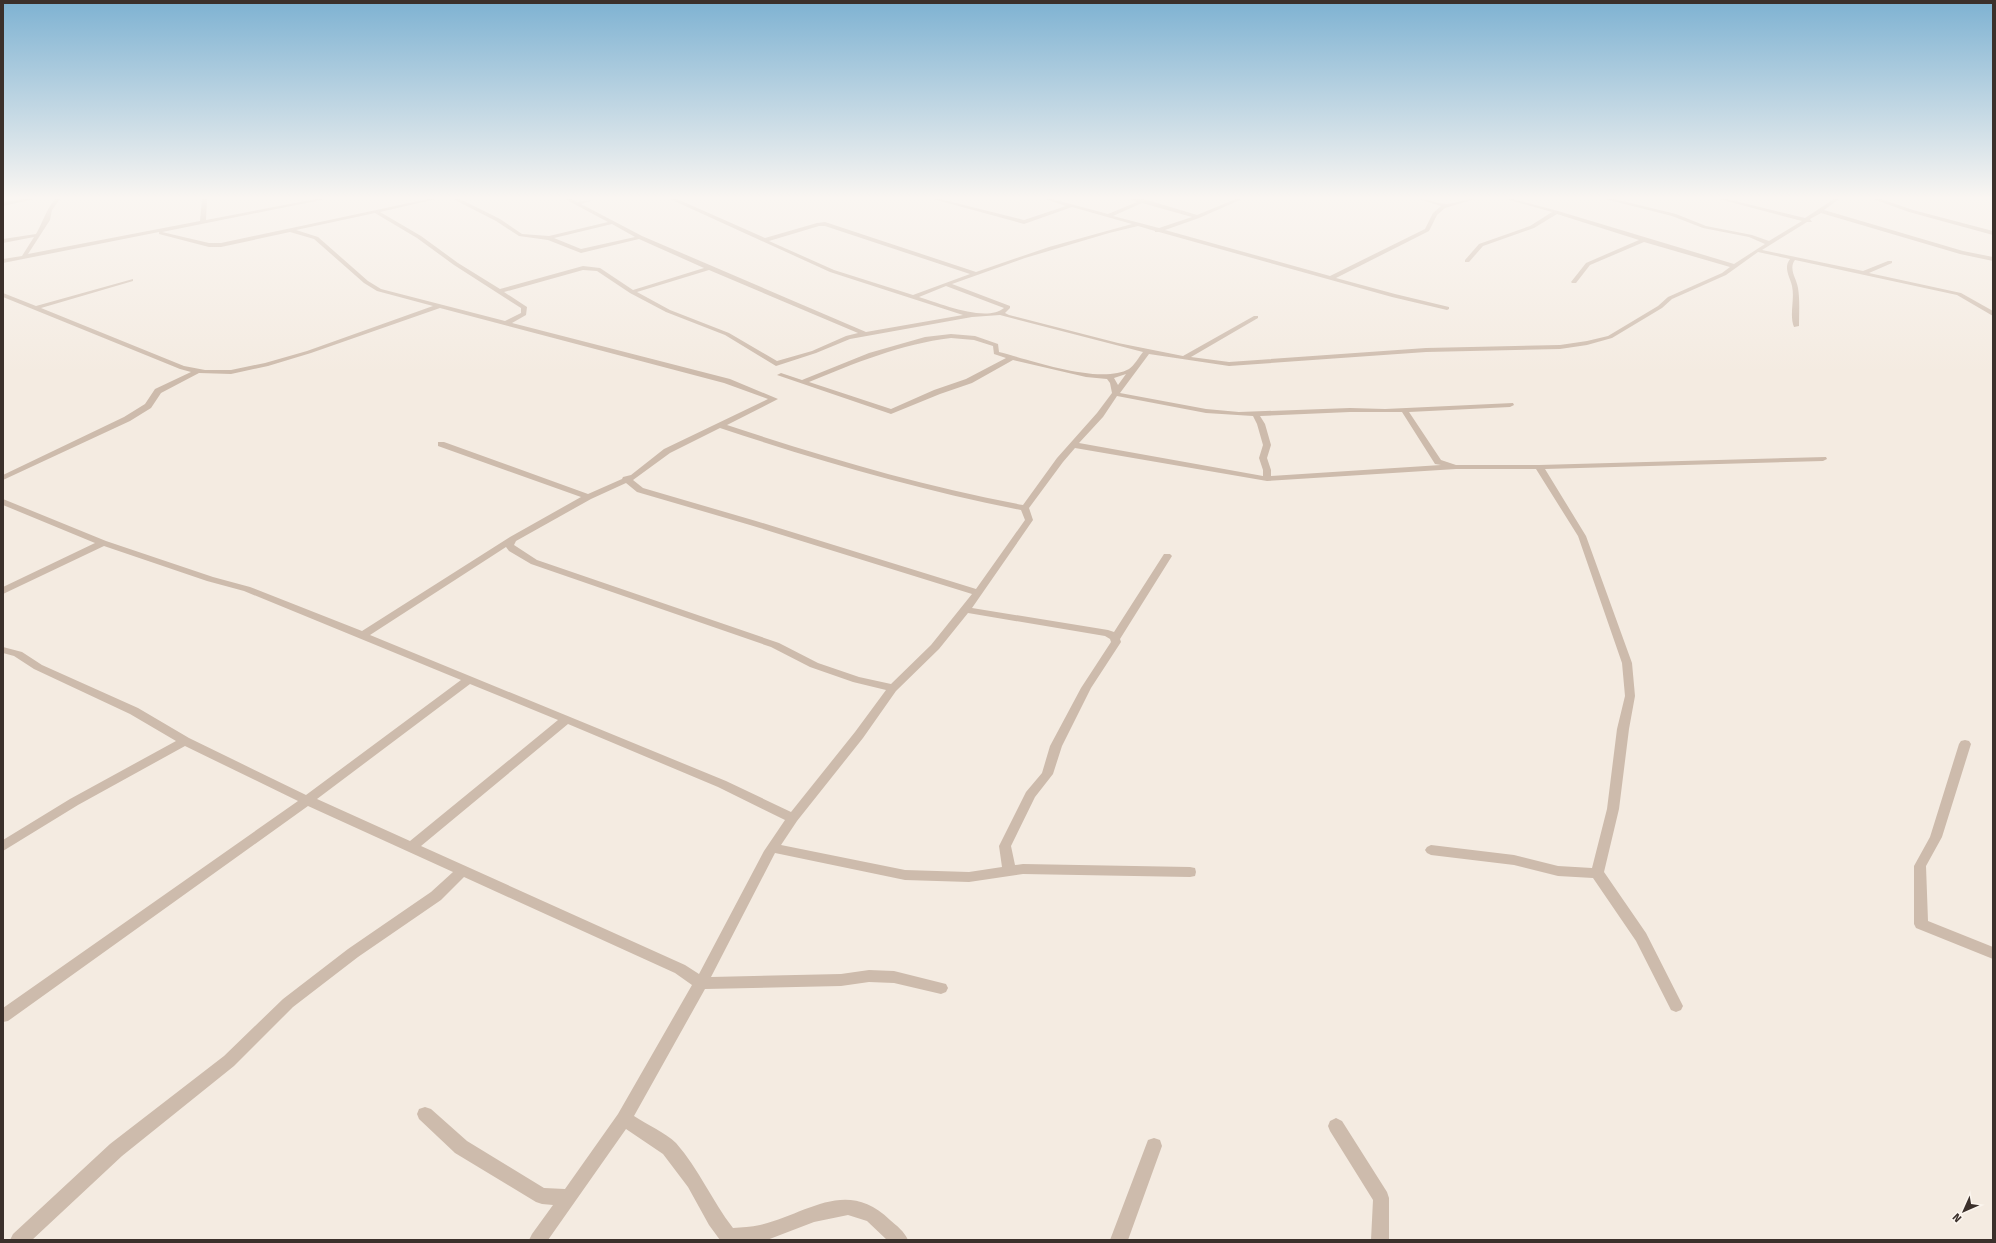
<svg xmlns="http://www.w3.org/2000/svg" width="1996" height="1243" viewBox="0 0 1996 1243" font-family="'Fira Sans',sans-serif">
	<rect width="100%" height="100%" fill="#f4ebe1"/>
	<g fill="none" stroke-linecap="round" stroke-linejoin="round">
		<path fill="#cdbbac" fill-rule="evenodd" d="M23 199H34L3 206V202Z
			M55 199H60L52 210 50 220 28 254 200 221 202 199H207L206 220 316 199H326L162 232 209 243H221L428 199H436L380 212 421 236 458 263 500 289 583 266 600 268 633 290 704 268 639 239 581 253 548 240 519 236 496 221 453 199H460L500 219 522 234 549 236 608 222 565 199H572L577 202 597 199 581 204 642 236 866 332 963 315 830 272 670 199H677L765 238 817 223 825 222 976 272 1049 247 1132 224 1072 207 1024 224 933 199H940L1024 220 1066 206 1045 199H1052L1108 214 1137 202 1130 199H1144L1197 215 1236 199H1242L1199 218 1165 230 1330 276 1425 229 1433 213 1441 206 1419 199C1428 199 1438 204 1447 204 1456 203 1465 199 1475 199L1445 208 1437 215 1429 231 1336 278 1395 294 1449 307V309L1447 310 1392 297 1159 232H1155V231L1138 226 1109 233 1025 258 952 284 1010 306V308L1005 313 1009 315 1118 343 1183 356 1254 316H1258V318L1191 357 1229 362 1426 348 1560 345 1587 341 1608 336 1658 306 1668 297 1722 273 1730 267 1644 242 1590 265 1576 283H1572L1571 282 1586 263 1639 240 1557 214 1534 228 1483 246 1469 262H1465V260L1479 244 1530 226 1552 212 1506 199H1513L1558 211 1734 264 1765 244 1749 237 1703 228 1672 216 1605 199H1614L1676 214 1706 226 1752 235 1769 241 1802 221 1719 199H1727L1805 218 1834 199H1839L1824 210 1963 251 1993 257V261L1960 254 1821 213 1810 219 1812 222H1807L1762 250 1863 271 1888 261H1892V263L1869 273 1961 293 1993 311V316L1957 295 1795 260C1788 269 1797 279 1798 288 1800 300 1799 313 1799 326L1794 327C1789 315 1795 299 1792 286 1790 277 1783 268 1790 259L1758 252 1726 275 1672 299 1662 308 1612 338 1587 345 1560 349 1426 352 1229 366 1149 354 1120 393 1206 409 1239 412 1350 408 1385 409 1513 403 1514 405 1510 407 1409 412 1441 460 1456 465H1539L1826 457 1827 459 1823 461 1545 469 1586 536 1632 663 1635 696 1629 729 1619 809 1604 872 1646 933 1683 1006 1681 1010 1676 1012 1671 1010 1636 941 1593 878 1558 876 1514 865 1431 855 1427 853 1425 850 1427 847 1431 845 1514 855 1558 866 1592 868 1607 809 1617 729 1625 696 1622 663 1578 536 1536 469H1456L1267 481 1075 448 1063 462 1029 508 1033 520 972 608 1108 630 1114 632 1164 554H1170L1172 556 1120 639 1121 642 1091 688 1062 746 1053 774 1035 797 1011 846 1015 865 1023 864 1190 867 1195 868 1196 872 1195 876 1190 877 1023 874 969 882 905 880 775 853 711 977 841 974 869 970 894 971 946 984 948 988 946 992 941 994 894 983 869 982 841 986 705 989 634 1116C646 1124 666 1133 676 1143 699 1169 712 1201 733 1228 742 1227 751 1227 760 1225 807 1214 846 1177 890 1220 897 1226 904 1231 908 1240H887L867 1221 848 1215 814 1222 767 1240H720L709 1225 688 1187 663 1154 626 1129 548 1240H529L532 1234 553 1205 542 1204 536 1202 455 1153 419 1119 417 1114 419 1109 425 1107 431 1109 467 1141 544 1188 565 1189 618 1114 692 985 675 973 464 877 441 900 358 957 293 1007 234 1066 122 1156 32 1240H10L13 1234 110 1144 224 1056 283 999 348 949 431 892 453 872 308 806 8 1021 3 1022V1008L298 801 185 746 78 805 3 851V840L70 799 176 741 130 714 34 669 14 656 3 653V647L22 652 42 665 138 708 189 738 306 795 461 680 244 591 207 581 104 546 3 594V587L95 543 3 505V499L106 541 213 577 250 587 362 631 510 537 581 497 438 446V442H444L588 494 622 479 623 477 631 475 664 449 768 399 724 383 440 308 311 353 268 366 231 374 199 373 161 393 151 408 130 421 3 480V475L124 417 145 404 155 389 191 372 180 369 3 297V293L36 306 133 279V281L41 308 184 366 205 370H231L265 363 307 351 433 306 377 291 364 283 314 239 290 232 221 247H209L159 234V232L3 263V259L22 256 34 237 3 243V239L36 234C43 222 46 210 55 199ZM1142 203 1192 217 1159 228 1113 216ZM375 213 417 238 454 265 521 308V313L505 321 381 289 368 281 318 237 296 230ZM612 224 635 237 581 249 554 238ZM819 226H825L970 274 913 295 834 270 769 241ZM583 270 597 271 630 293 666 312 725 335 776 366 816 353 850 339 972 317 1000 315 1143 352C1139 357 1134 366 1129 369 1100 385 1031 360 999 352L998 344 975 336 951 334 925 337 869 353 802 380 781 373 777 375 891 414 940 394 972 383 1013 360 1086 377 1107 379 1110 383 1112 393 1097 413 1057 458 1023 505C922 486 824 457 727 425L778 399 730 379 512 323 526 315 527 307 504 292ZM709 270 858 333 846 336 812 351 777 361 729 333 670 310 637 292ZM946 286 1004 308C986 323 939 303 919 297ZM951 338 974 340 993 346 994 354 1006 358 966 379 934 390 891 409 809 382C855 363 901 344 951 338ZM1126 374 1118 385 1114 378ZM1117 396 1206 413 1253 416 1257 424 1263 445 1259 458 1263 470V476L1079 443 1103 417ZM1350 412H1402L1435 464 1441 465 1271 476V470L1267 458 1271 445 1265 424 1260 416ZM720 428C819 461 919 490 1021 510L1025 520 976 589 756 521 643 488 633 480 670 453ZM626 483 637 492 750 525 972 594 931 645 891 684 859 677 818 663 779 643 537 560 514 545 516 541 591 499ZM506 547 509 551 531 564 771 647 810 667 853 682 886 690 855 732 791 812 726 781 370 635ZM968 613 1105 636 1110 639 1111 642 1081 688 1050 746 1042 773 1026 792 999 846 1002 867 969 872 905 870 781 845 797 821 863 738 896 691 939 649ZM470 684 558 720 410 841 317 799ZM568 724 718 787 785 820 764 851 699 974 685 965 421 846Z
			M1873 199H1881L1913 210 1993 231V235L1909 212Z
			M1965 740 1969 741 1971 744 1942 837 1926 866 1928 921 1993 947V959L1916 928 1914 924V866L1930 837 1959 744 1961 741Z
			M1336 1118 1342 1121 1387 1192 1389 1198V1240H1371L1373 1200 1330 1131 1328 1126 1330 1121Z
			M1154 1138 1160 1140 1162 1146 1128 1240H1110L1148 1140Z"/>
	</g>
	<linearGradient id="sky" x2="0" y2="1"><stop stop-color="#7eb2d2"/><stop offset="0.53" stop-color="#faf6f2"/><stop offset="1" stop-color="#faf6f2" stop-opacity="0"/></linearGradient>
	<rect width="1996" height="373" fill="url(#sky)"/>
	<rect width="1996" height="1243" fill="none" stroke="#3b302b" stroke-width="8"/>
	<g transform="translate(1964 1211) rotate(225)" stroke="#fbf5ee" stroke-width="3" paint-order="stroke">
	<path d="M0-3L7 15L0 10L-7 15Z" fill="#3b302b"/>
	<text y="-6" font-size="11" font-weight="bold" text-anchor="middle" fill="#3b302b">N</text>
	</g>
</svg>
